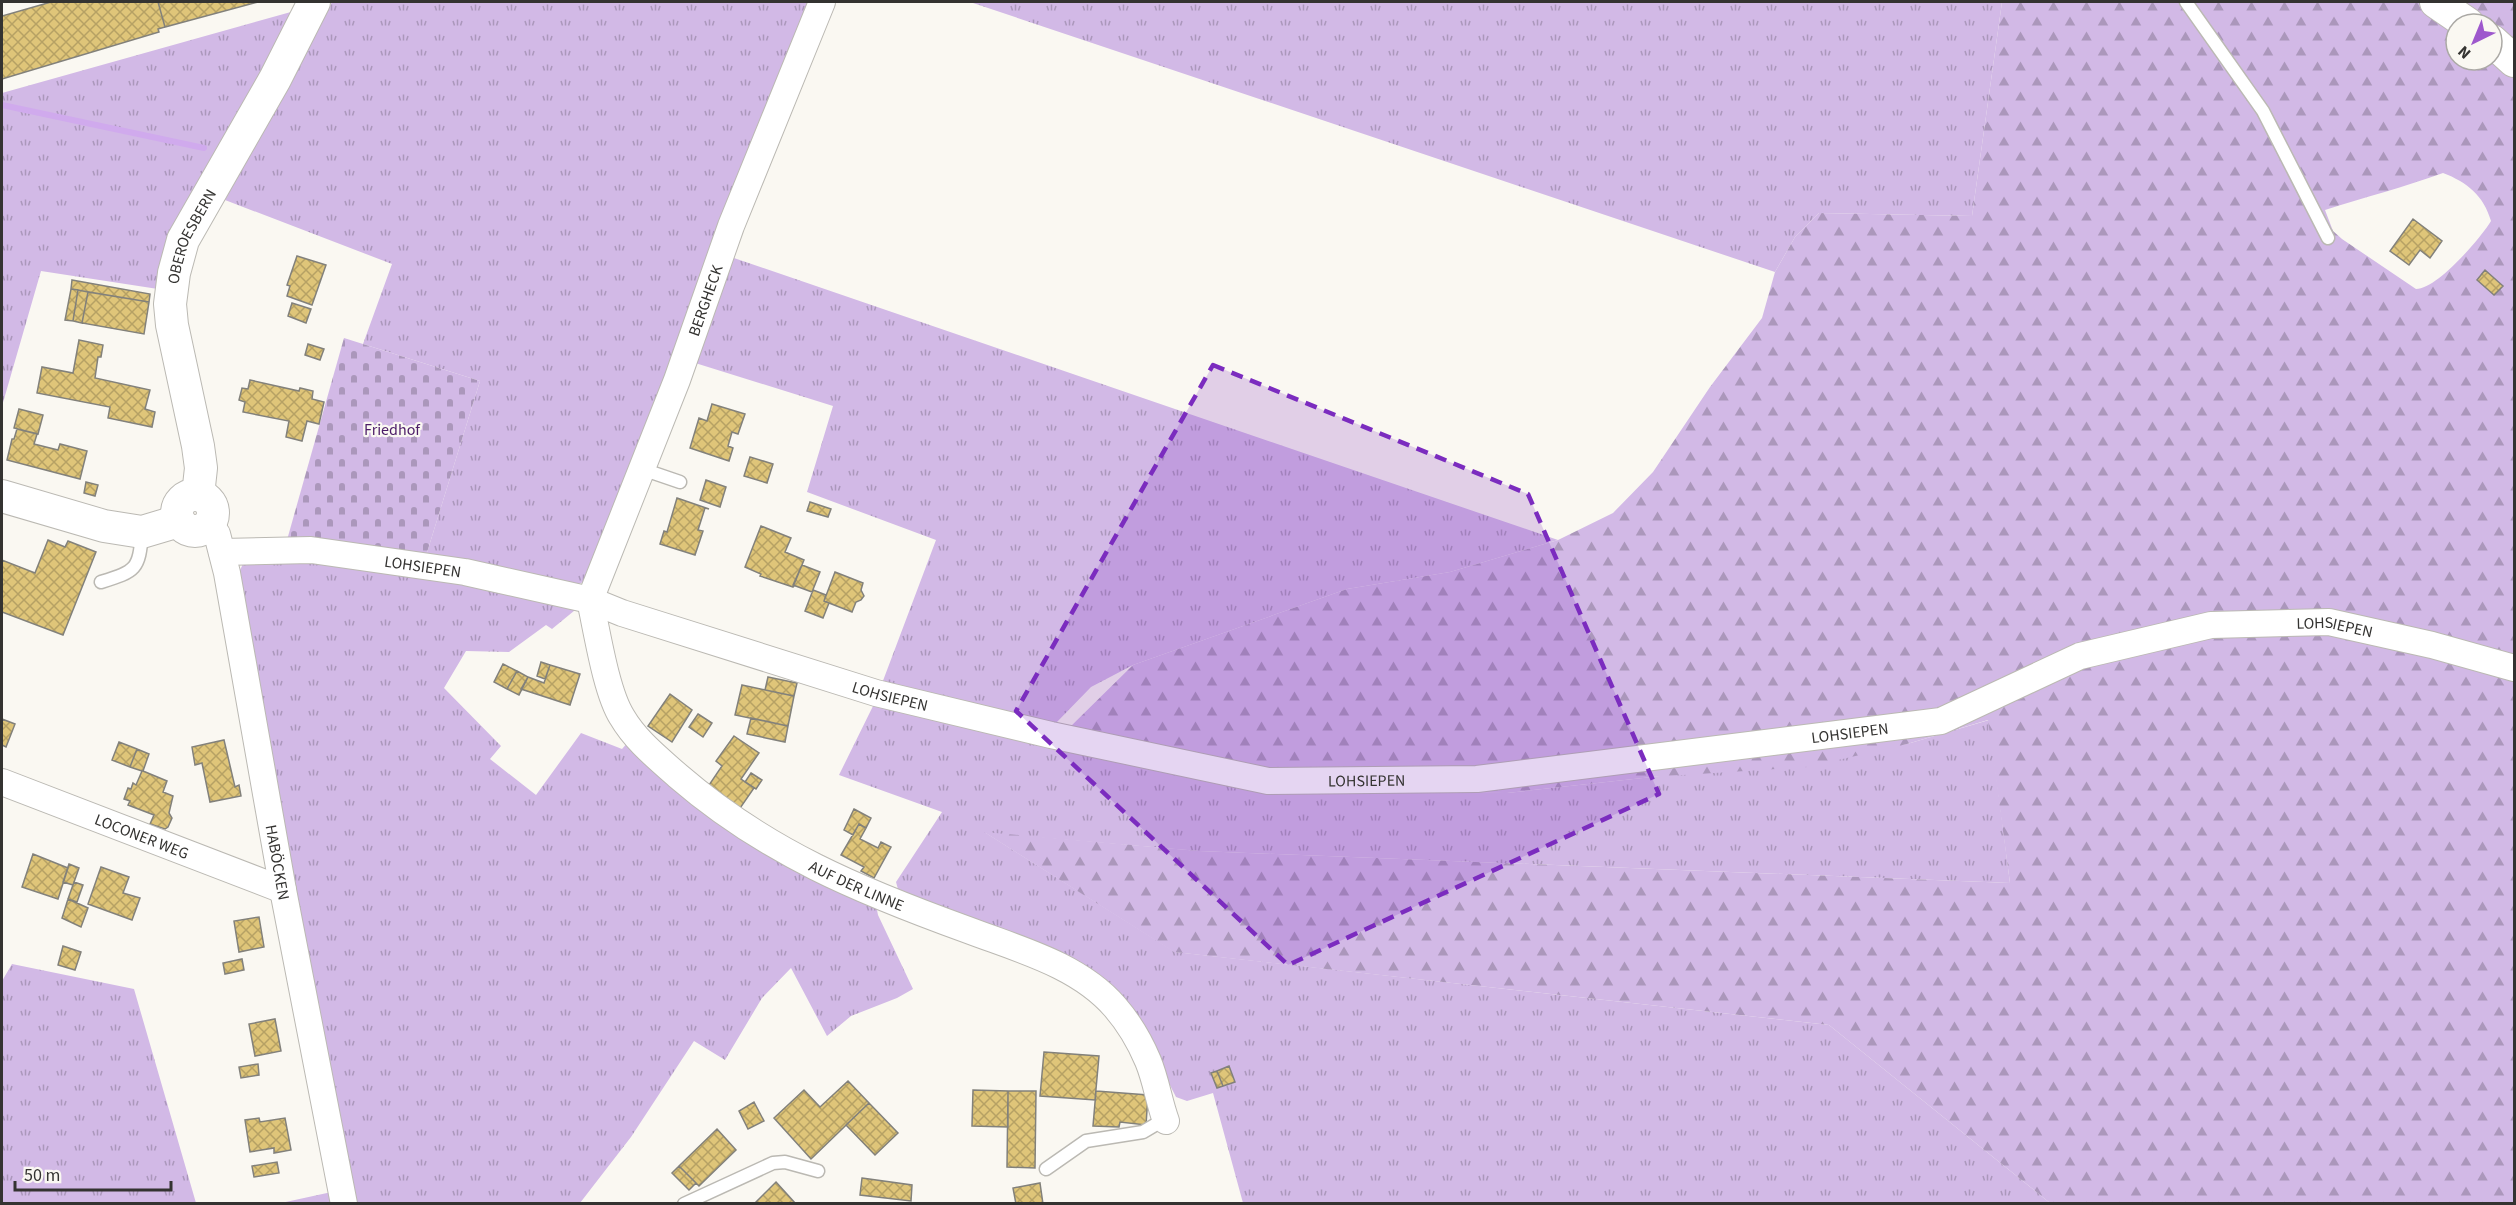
<svg xmlns="http://www.w3.org/2000/svg" width="2516" height="1205" viewBox="0 0 2516 1205" font-family="'Source Sans 3',sans-serif">
	<defs>
		<pattern id="grass-tufts" width="24" height="20" patternUnits="userSpaceOnUse" patternTransform="scale(1.5)"><rect width="24" height="20" fill="#d2b9e6"/><path d="M3 7l-1-3M5 7V3M7 7l1-3M15 17l-1-3M17 17v-4M19 17l1-3" fill="none" stroke="#ab97bb"/></pattern>
		<pattern id="forest-firs" width="22" height="20" patternUnits="userSpaceOnUse" patternTransform="scale(1.5)"><rect width="22" height="20" fill="#d2b9e6"/><path d="M5 1l3.5 6h-7zM16 11l3.5 6h-7z" fill="#ab97bb"/></pattern>
		<pattern id="cemetery-stones" width="16" height="16" patternUnits="userSpaceOnUse" patternTransform="scale(1.5)"><rect width="16" height="16" fill="#d2b9e6"/><path d="M2 7V4a2 2 0 0 1 4 0v3zM10 15v-3a2 2 0 0 1 4 0v3z" fill="#ab97bb"/></pattern>
		<pattern id="building-cross-hatch" width="8" height="8" patternUnits="userSpaceOnUse" patternTransform="scale(1.5)"><rect width="8" height="8" fill="#dfc579"/><path d="M0 0l8 8M0 8l8-8" fill="none" stroke="#b6a164"/></pattern>
	</defs>
	<rect width="100%" height="100%" fill="#faf8f2"/>
	<path fill="url(#grass-tufts)" d="M332 2H813L591 578 573 587 425 559 480 381 363 344 392 264 225 200Z
		M970 2H2002L1972 216 1819 213 1795 237 1775 272Z
		M298 10 158 289 41 271 2 406V93Z
		M731 257 1558 540 1450 572 1347 589 1133 665 1091 687 1056 723 881 686 936 540 807 492 833 406 692 362Z
		M249 560 329 563 451 579 580 606 552 629 546 625 509 652 466 651 444 688 501 746 490 759 536 795 581 733 622 749 629 741 876 905 878 915 913 989 897 998 851 1016 827 1036 791 968 762 998 725 1060 694 1041 631 1137 580 1203H281L350 1188 236 578 243 564Z
		M875 702 1252 791 1507 793 1652 777 1907 744 1989 720 2010 883 1199 851 986 833 1175 952 1829 1025 2050 1203H1243L1213 1093 1187 1101 1176 1097 1149 1044 1128 1011 901 900 896 882 942 812 839 775Z
		M12 964 134 989 196 1203H2V981Z"/>
	<path fill="url(#forest-firs)" fill-rule="evenodd" d="M2002 2H2514V1203H2050L1829 1025 1174 952 984 832 1199 851 2010 883 1988 720 1907 744 1808 767 1652 777 1507 793 1252 791 1066 731 1133 665 1347 589 1450 572 1558 540 1613 513 1653 472 1710 387 1762 318 1775 272 1795 237 1819 213 1972 216ZM2456 24H2492V60H2456ZM2443 173C2467 182 2484 196 2491 221 2480 239 2437 289 2416 289L2342 239 2333 231 2325 210C2365 197 2405 187 2443 173Z"/>
	<path fill="url(#cemetery-stones)" d="M344 338 480 381 425 559 287 540Z"/>
	<g fill="none" stroke-linecap="round" stroke-linejoin="round">
		<path stroke="#d0aaed" stroke-width="6" d="M2 105 204 148"/>
	</g>
	<path fill="url(#building-cross-hatch)" stroke="#82817b" stroke-width="1.5" d="M51 2H158L165 27 158 29 159 32 2 79V16Z
		M158 2H258L165 27Z
		M2413 219 2442 241 2430 258 2420 250 2409 265 2390 251Z
		M297 256 326 265 312 305 287 296 290 286 287 285Z
		M2485 270 2503 286 2494 295 2477 280Z
		M72 280 150 294 149 302 71 289Z
		M71 289 78 290 73 321 65 320Z
		M78 290 88 292 82 323 73 321Z
		M88 292 149 302 144 334 82 323Z
		M292 303 311 309 306 323 288 316Z
		M79 340 103 345 101 357H98L95 378 150 390 145 409 155 412 152 427 108 418 110 407 37 393 42 367 73 373Z
		M308 344 324 349 320 360 305 355Z
		M250 380 299 391 300 388 313 391 312 399 324 402 319 424 307 421 302 441 286 437 289 421 243 412 245 402 239 400 242 388 248 389Z
		M712 404 745 414 738 434 732 432 728 446 733 448 729 461 690 448 699 418 707 421Z
		M19 409 43 415 38 434 14 428Z
		M17 429 37 434 34 444 58 450 60 444 87 451 80 479 7 460 12 439H14Z
		M750 457 773 464 767 483 744 476Z
		M706 480 726 487 720 507 700 500Z
		M86 482 98 485 95 496 84 493Z
		M677 498 709 509 705 508 698 530 703 531 695 555 660 544 664 531 667 532Z
		M810 502 831 509 828 517 807 511Z
		M761 526 791 538 785 552 804 560 793 587 760 576 761 574 745 567Z
		M48 540 65 547 68 541 96 552 63 635 2 612V560L35 573Z
		M802 565 820 572 812 592 793 585Z
		M835 572 863 583 861 590 864 596 861 600 856 602 852 612 824 601Z
		M813 590 826 595 824 601 829 603 823 618 805 611Z
		M541 662 550 665 545 679 537 676Z
		M503 664 517 671 507 689 494 682Z
		M550 665 580 674 570 705 521 689 528 677 544 683Z
		M517 671 528 677 519 695 507 689Z
		M768 677 797 683 794 696 765 690Z
		M742 685 794 696 788 726 735 715Z
		M670 694 692 710 672 742 648 726Z
		M698 714 712 723 703 737 689 727Z
		M751 718 788 726 785 742 747 734Z
		M2 719 15 724 6 747 2 745Z
		M734 736 759 753 741 779 754 788 736 814 705 791 722 766 716 761Z
		M224 740 235 787 239 785 241 796 210 802 202 763 195 765 192 747Z
		M119 742 137 749 130 767 112 760Z
		M137 749 149 754 143 771 167 781 163 792 173 796 169 813 172 818 168 827 165 829 150 824 154 815 128 805 130 801 124 799 128 788 131 789 133 783 136 785 142 771 130 767Z
		M751 773 762 780 756 789 745 782Z
		M854 809 871 818 866 828 859 824 853 835 844 830Z
		M859 824 866 828 860 839 878 848 881 842 891 847 874 878 861 871 864 867 841 855Z
		M33 854 68 868 58 899 22 887Z
		M69 864 79 868 73 885 63 882Z
		M101 867 129 877 123 893 140 898 132 920 88 904Z
		M74 882 83 885 77 902 68 899Z
		M68 899 88 908 81 927 62 918Z
		M259 917 264 947 239 952 234 921Z
		M63 946 81 952 75 970 58 965Z
		M242 959 244 970 225 974 223 963Z
		M275 1019 281 1051 255 1056 249 1024Z
		M1044 1052 1099 1056 1095 1100 1040 1096Z
		M258 1064 259 1075 241 1078 239 1067Z
		M1229 1066 1235 1082 1223 1086 1217 1071Z
		M1217 1071 1223 1086 1217 1088 1211 1073Z
		M848 1081 869 1103 811 1159 774 1118 804 1090 820 1107Z
		M973 1090 1008 1091V1127L972 1126Z
		M1008 1091H1036L1035 1168 1007 1167Z
		M1096 1091 1148 1095 1146 1125 1120 1122 1119 1127 1093 1126Z
		M754 1102 764 1121 748 1129 739 1111Z
		M869 1103 898 1133 875 1155 846 1125Z
		M259 1118 260 1122 285 1118 291 1150 274 1153V1148L250 1152 245 1120Z
		M717 1129 736 1150 699 1186 679 1166Z
		M277 1162 279 1173 254 1177 252 1166Z
		M679 1166 696 1183 689 1190 672 1173Z
		M862 1178 912 1185 911 1201 860 1195Z
		M776 1182 796 1204H754Z
		M1040 1183 1043 1204H1016L1013 1188Z"/>
	<g fill="none" stroke-linecap="round" stroke-linejoin="round">
		<g stroke="#bbb9b3" stroke-width="15">
			<path id="service" d="M2186 2 2263 111 2328 238
				M642 469 680 482
				M101 582C136 571 139 570 142 533
				M1046 1169 1086 1141 1143 1132 1165 1119
				M684 1204 773 1163 785 1162 818 1171"/>
		</g>
		<g stroke="#bbb9b3" stroke-width="28">
			<g id="minor">
				<path id="s1" d="M209 525 217 534 227 573 283 890 344 1204"/>
				<path id="s2" d="M222 552 311 550 465 572 590 600 622 613 876 693 1051 735 1268 781 1477 779 1941 721 2080 656 2211 625 2329 622 2432 645 2514 668"/>
				<path id="s3" d="M590 600C597 631 606 692 622 717 636 741 658 758 678 776 766 852 860 891 968 930 1018 949 1079 965 1115 1007 1128 1022 1140 1042 1148 1061 1156 1080 1159 1102 1166 1121"/>
				<path id="s4" d="M590 600 677 380 731 226 822 2"/>
				<path id="s5" d="M2 782 283 890"/>
			</g>
		</g>
		<g stroke="#bbb9b3" stroke-width="34">
			<g id="tertiary">
				<path d="M2436 2 2468 24"/>
				<path d="M2492 41 2514 61"/>
				<path id="s6" d="M198 495 201 468 198 446 172 325 170 304 174 273 183 240 275 79 314 2"/>
				<circle cx="195" cy="513" r="18"/>
				<path d="M2 496 104 526 142 532 179 521"/>
			</g>
		</g>
		<use href="#service" stroke="#fff" stroke-width="12"/>
		<use href="#minor" stroke="#fff" stroke-width="26"/>
		<use href="#tertiary" stroke="#fff" stroke-width="32"/>
	</g>
	<path fill="#7b2cbf" fill-opacity="0.2" stroke="#7b2cbf" stroke-width="4.5" stroke-dasharray="12 8" stroke-linejoin="round" d="M1213 365 1528 494 1659 794 1288 965 1016 711Z"/>
	<g text-anchor="middle" stroke-width="4.5" stroke-linejoin="round" paint-order="stroke">
		<g font-size="16" fill="#343331" stroke="#faf8f2">
			<text dy="6" stroke="none"><textPath href="#s6" startOffset="266">OBEROESBERN</textPath></text>
			<text dy="6" stroke="none"><textPath href="#s4" startOffset="321">BERGHECK</textPath></text>
			<text dy="6" stroke="none"><textPath href="#s2" startOffset="202">LOHSIEPEN</textPath></text>
			<text dy="6" stroke="none"><textPath href="#s2" startOffset="2164">LOHSIEPEN</textPath></text>
			<text dy="6" stroke="none"><textPath href="#s2" startOffset="688">LOHSIEPEN</textPath></text>
			<text dy="6" stroke="none"><textPath href="#s2" startOffset="1660">LOHSIEPEN</textPath></text>
			<text dy="6" stroke="none"><textPath href="#s2" startOffset="1174">LOHSIEPEN</textPath></text>
			<text dy="6" stroke="none"><textPath href="#s5" startOffset="150">LOCONER WEG</textPath></text>
			<text dy="6" stroke="none"><textPath href="#s1" startOffset="346">HABÖCKEN</textPath></text>
			<text dy="6" stroke="none"><textPath href="#s3" startOffset="414">AUF DER LINNE</textPath></text>
		</g>
		<g font-size="16" fill="#4b1b67" stroke="#faf8f2">
			<text x="392" y="435">Friedhof</text>
		</g>
	</g>
	<rect width="2516" height="1205" fill="none" stroke="#343331" stroke-width="6"/>
	<g transform="translate(2474 42) rotate(223)"><circle r="28" fill="#faf8f2" stroke="#aba9a5" stroke-width="1.5"/>
	<path d="M0-4.5L10 22L0 15L-10 22Z" fill="#9e58cd"/>
	<text y="-9" font-size="16" font-weight="bold" text-anchor="middle" fill="#343331">N</text>
	</g>
	<path d="M15 1181v9h156v-9" fill="none" stroke="#343331" stroke-width="3"/>
	<text x="24" y="1181" font-size="18" fill="#343331" stroke="#faf8f2" stroke-width="4.5" paint-order="stroke">50 m</text>
</svg>
